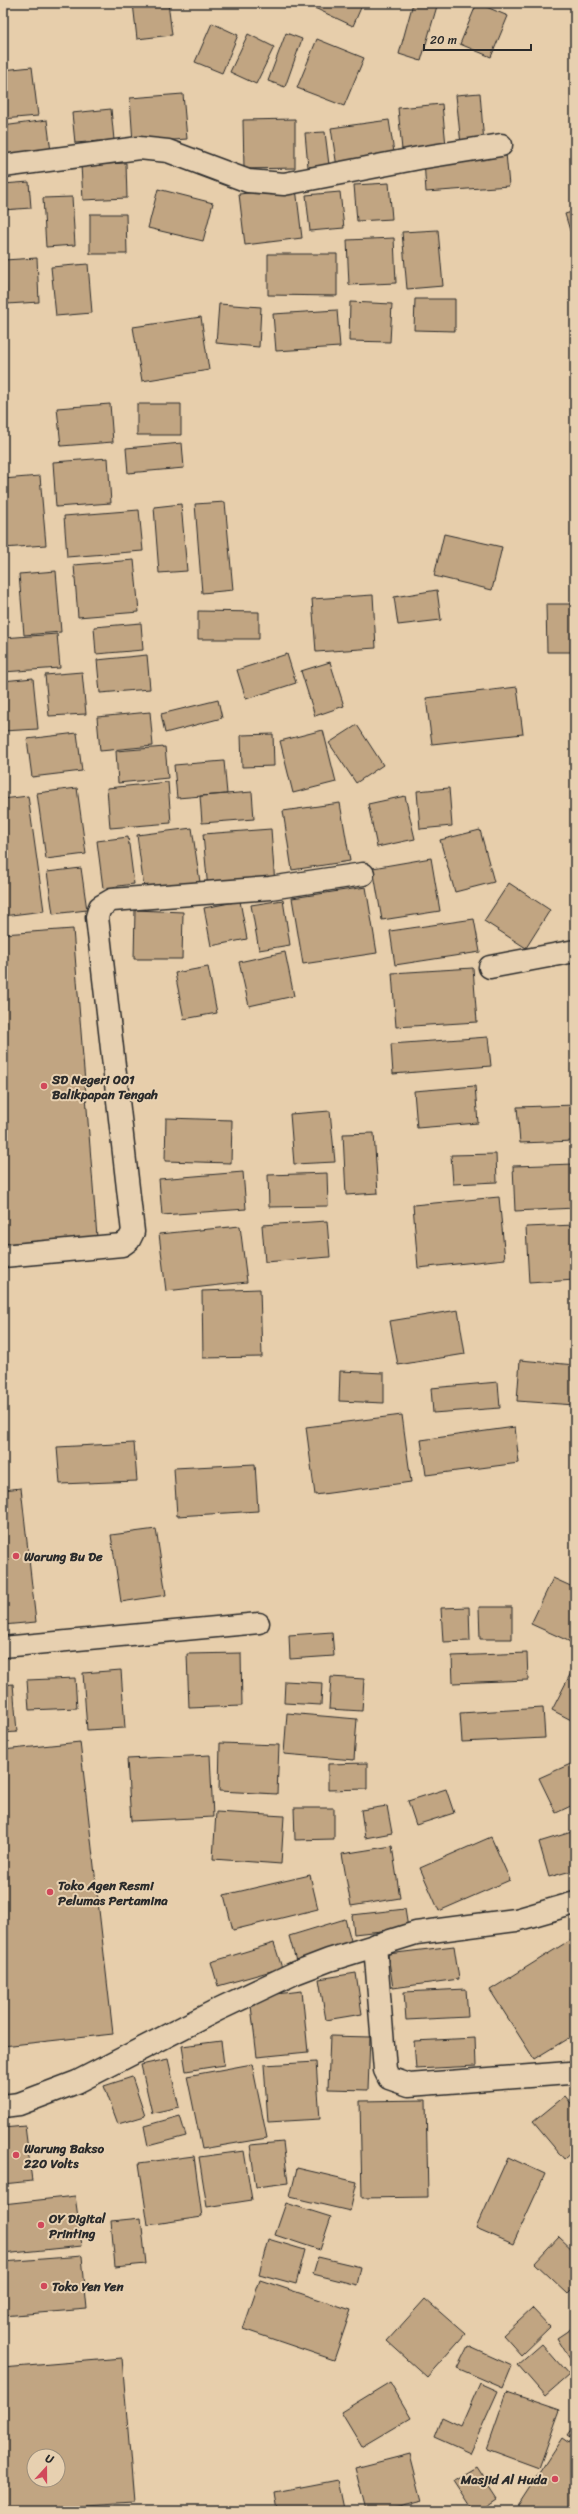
<svg xmlns="http://www.w3.org/2000/svg" width="578" height="2514" viewBox="0 0 578 2514" font-family="Sriracha,sans-serif">
	<rect width="100%" height="100%" fill="#e7ceab"/>
	<filter id="ink" filterUnits="userSpaceOnUse"><feTurbulence type="fractalNoise" baseFrequency=".025" numOctaves="2"/><feDisplacementMap in="SourceGraphic" scale="8" xChannelSelector="R" yChannelSelector="G"/><feConvolveMatrix kernelMatrix="1 2 1 2 8 2 1 2 1" color-interpolation-filters="sRGB"/></filter>
	<g filter="url(#ink)">
		<path fill="#c1a582" stroke="#2b2b2b" fill-rule="evenodd" d="M133 3H168L172 35 137 39Z
			M304 3H363L353 26Z
			M413 3 437 6 421 61 399 54Z
			M477 3 508 16 491 57 460 44Z
			M212 23 238 35 222 73 195 62Z
			M286 33 302 39 285 87 268 81Z
			M248 34 274 47 256 84 230 72Z
			M317 39 364 58 344 106 297 88Z
			M32 67 38 116 3 119V70Z
			M480 93 484 143 461 145 456 95Z
			M183 94 187 139 133 143 130 98Z
			M442 104 446 146 402 150 398 108Z
			M111 109 114 140 75 143 72 113Z
			M295 119V168L244 169 243 120Z
			M47 120 51 152 3 158V126Z
			M389 120 395 159 337 167 331 128Z
			M325 132 329 165 308 167 305 133Z
			M506 153 509 186 426 192 424 159Z
			M126 163 127 198 83 200 81 165Z
			M29 182 31 208 3 210V184Z
			M389 183 392 219 357 221 354 185Z
			M296 188 302 238 245 245 239 194Z
			M158 189 213 203 203 241 148 228Z
			M340 192 344 228 310 231 306 195Z
			M72 197 75 245 46 247 43 198Z
			M575 211V247L565 214Z
			M90 214H126L127 254H90Z
			M438 230 443 286 407 289 402 232Z
			M394 238 396 283 349 285 347 240Z
			M268 254H337V296L268 295Z
			M37 258 39 302 7 304 4 260Z
			M88 264 92 313 56 316 51 267Z
			M415 299H455V331L414 330Z
			M350 302 392 304 390 342 349 341Z
			M219 304 261 307 259 347 216 343Z
			M337 310 340 347 276 351 273 314Z
			M201 317 209 370 142 381 133 327Z
			M110 404 113 442 61 446 57 408Z
			M137 404H181V435H137Z
			M182 443 184 468 128 473 126 448Z
			M108 458 111 503 56 507 53 462Z
			M40 476 46 545 3 548V479Z
			M225 502 233 590 202 593 195 504Z
			M181 504 187 571 159 573 154 507Z
			M139 510 143 551 67 557 64 516Z
			M444 534 502 547 492 590 434 576Z
			M134 560 139 612 78 617 74 565Z
			M56 571 61 632 24 635 19 574Z
			M437 590 441 620 398 625 394 597Z
			M373 595 376 648 316 652 312 599Z
			M546 604H575V652H547Z
			M198 611 259 612V639H198Z
			M141 623 143 650 96 654 94 627Z
			M57 634 60 668 3 672V638Z
			M287 654 296 683 246 699 237 670Z
			M147 655 150 689 100 693 97 660Z
			M330 662 344 706 315 716 301 671Z
			M82 672 86 714 49 716 45 675Z
			M33 678 38 729 3 731V681Z
			M517 687 523 734 432 744 426 698Z
			M218 700 222 718 165 733 161 714Z
			M150 712 153 746 100 751 97 717Z
			M357 725 383 765 356 783 329 743Z
			M323 730 336 782 293 793 280 741Z
			M77 733 82 771 32 777 27 739Z
			M273 734 274 766 242 767 241 735Z
			M165 747 168 778 118 783 116 751Z
			M224 761 227 794 177 798 174 765Z
			M168 782 171 823 110 828 107 788Z
			M77 788 86 854 46 859 37 793Z
			M449 788 452 826 420 829 417 791Z
			M252 792 254 819 202 823 200 796Z
			M28 796 44 911 3 916V799Z
			M405 796 415 839 377 847 368 804Z
			M340 803 350 861 292 870 283 811Z
			M192 828 201 889 145 896 137 835Z
			M271 829 275 885 208 890 203 834Z
			M480 830 494 882 455 892 440 840Z
			M128 837 134 884 103 888 97 841Z
			M431 858 440 911 382 920 373 868Z
			M81 868 87 910 53 914 47 872Z
			M509 883 550 910 526 948 484 921Z
			M366 887 377 953 303 964 292 898Z
			M283 900 290 945 259 950 251 905Z
			M240 901 247 939 211 946 204 908Z
			M135 910 183 912 182 959H134Z
			M474 919 480 952 395 965 390 931Z
			M73 929 97 1237 3 1244V934Z
			M285 952 294 996 249 1006 239 962Z
			M208 967 217 1013 184 1019 175 973Z
			M473 968 477 1022 396 1027 392 973Z
			M488 1037 491 1066 393 1074 391 1044Z
			M475 1086 478 1123 417 1128 414 1091Z
			M575 1105V1141L520 1143 517 1107Z
			M330 1111 335 1162 294 1164 290 1114Z
			M166 1118 232 1120 231 1163 165 1161Z
			M374 1133 378 1193 346 1195 343 1134Z
			M496 1154 497 1182 453 1184 451 1155Z
			M575 1164V1208L515 1211 513 1166Z
			M243 1172 246 1209 162 1215 159 1179Z
			M327 1173 328 1206 269 1207 268 1175Z
			M499 1197 505 1259 418 1268 413 1205Z
			M327 1221 330 1257 265 1262 262 1225Z
			M575 1225V1280L529 1283 526 1227Z
			M240 1226 247 1282 166 1291 159 1234Z
			M260 1289 262 1357 203 1358 202 1291Z
			M458 1310 465 1354 398 1365 390 1321Z
			M520 1360 575 1365V1405L517 1401Z
			M340 1371 384 1373V1403L339 1401Z
			M498 1382 500 1408 433 1413 431 1388Z
			M402 1415 411 1482 315 1495 306 1427Z
			M515 1427 519 1463 426 1475 421 1440Z
			M134 1443 137 1481 60 1484 57 1447Z
			M255 1464 258 1511 177 1516 174 1468Z
			M21 1488 36 1622 3 1625V1490Z
			M156 1529 166 1595 121 1602 111 1535Z
			M553 1578 575 1588V1644L531 1624Z
			M469 1607 470 1641 443 1642 441 1608Z
			M479 1607H512V1639H480Z
			M332 1632 334 1656 290 1659 289 1635Z
			M241 1653 242 1706 189 1708 187 1654Z
			M527 1653 528 1680 453 1683 452 1656Z
			M575 1665V1722L552 1710Z
			M121 1670 125 1728 87 1730 83 1673Z
			M331 1677 364 1679 362 1711 329 1709Z
			M75 1678 77 1708 29 1710 27 1680Z
			M285 1681 322 1683 321 1705 284 1703Z
			M13 1684 17 1732 3 1733V1685Z
			M543 1708 545 1738 462 1742 460 1713Z
			M287 1713 357 1719 354 1760 284 1754Z
			M80 1742 113 2034 3 2046V1750Z
			M220 1743 279 1745 277 1794 219 1791Z
			M210 1755 213 1817 131 1821 127 1759Z
			M575 1762V1804L556 1813 539 1778Z
			M367 1763V1789L328 1790V1764Z
			M446 1789 454 1813 416 1825 408 1801Z
			M387 1806 392 1833 365 1838 361 1810Z
			M294 1808H334V1839L295 1840Z
			M216 1812 284 1816 281 1864 213 1859Z
			M575 1831V1870L549 1877 539 1842Z
			M491 1837 510 1880 439 1911 420 1868Z
			M392 1846 400 1898 351 1906 342 1854Z
			M310 1875 318 1909 233 1930 224 1895Z
			M405 1909 408 1928 354 1934 352 1915Z
			M345 1919 352 1944 296 1961 289 1936Z
			M575 1937V2034L534 2059 490 1990Z
			M274 1943 282 1968 218 1986 211 1962Z
			M454 1946 459 1979 393 1988 388 1954Z
			M356 1973 362 2014 326 2020 319 1979Z
			M466 1989 468 2017 406 2020 404 1992Z
			M302 1991 308 2052 257 2057 250 1997Z
			M330 2036 370 2037 368 2090 328 2089Z
			M475 2038 476 2066 416 2069 414 2041Z
			M221 2041 224 2065 186 2071 182 2046Z
			M575 2046V2056L570 2049Z
			M168 2059 179 2107 152 2113 141 2065Z
			M316 2062 320 2119 268 2122 264 2065Z
			M252 2064 267 2138 202 2149 187 2076Z
			M132 2077 145 2116 118 2124 104 2086Z
			M565 2096 575 2108V2149L564 2159 533 2122Z
			M426 2100 428 2197 362 2198 360 2101Z
			M180 2116 186 2136 148 2146 144 2126Z
			M25 2126 32 2181 3 2184V2128Z
			M283 2142 288 2183 256 2187 250 2145Z
			M244 2151 252 2200 207 2207 199 2157Z
			M194 2156 202 2217 148 2225 139 2163Z
			M508 2157 545 2174 513 2244 476 2228Z
			M297 2168 357 2182 350 2211 290 2197Z
			M75 2196 82 2246 3 2254V2204Z
			M286 2203 331 2217 320 2250 275 2235Z
			M141 2218 146 2264 115 2267 111 2221Z
			M559 2237 575 2252V2287L568 2294 535 2263Z
			M268 2239 305 2250 296 2284 259 2274Z
			M82 2256 87 2309 3 2316V2262Z
			M318 2257 361 2267 357 2285 313 2274Z
			M260 2280 351 2310 334 2360 243 2329Z
			M425 2299 465 2334 427 2377 387 2341Z
			M532 2308 550 2327 521 2355 503 2335Z
			M575 2326V2367L557 2338Z
			M542 2344 569 2375 545 2396 518 2365Z
			M468 2346 512 2366 503 2388 457 2368Z
			M122 2358 134 2503 3 2511V2368ZM34 2456H58V2480H34Z
			M390 2382 411 2418 362 2447 341 2412Z
			M480 2383 498 2391 470 2453 434 2437 442 2417 461 2426Z
			M507 2392 560 2410 539 2468 487 2449Z
			M575 2425V2441L567 2436Z
			M562 2438 575 2447V2511L515 2510Z
			M410 2454 422 2501 383 2511H366L355 2468Z
			M476 2467 497 2499 479 2511H474L454 2480Z
			M338 2480 344 2509 278 2511 275 2492Z"/>
		<g fill="none" stroke-linecap="round" stroke-linejoin="round">
			<g stroke="#2b2b2b" stroke-width="23">
				<path id="service" d="M3 1647 259 1623"/>
			</g>
			<g stroke="#2b2b2b" stroke-width="25">
				<path id="minor" d="M3 166 139 148 168 151 248 181 284 184 419 158 501 145
					M490 967 575 951
					M3 1256 122 1245 129 1240 133 1232 97 917 100 907 112 900 270 888 363 874
					M375 1945 385 2070 389 2078 409 2085 569 2073
					M3 2106 19 2104 77 2082 219 2009 295 1973 329 1960 416 1933 516 1920 575 1903"/>
			</g>
			<use href="#service" stroke="#e7d0b0" stroke-width="20"/>
			<use href="#minor" stroke="#e7d0b0" stroke-width="22"/>
		</g>
	</g>
	<g fill="#d1495b" stroke="#e7d0b0" stroke-width="1.5">
		<circle cx="44" cy="1086" r="4"/>
		<circle cx="16" cy="1556" r="4"/>
		<circle cx="50" cy="1892" r="4"/>
		<circle cx="16" cy="2155" r="4"/>
		<circle cx="41" cy="2225" r="4"/>
		<circle cx="44" cy="2286" r="4"/>
		<circle cx="555" cy="2479" r="4"/>
	</g>
	<g text-anchor="middle" stroke-width="4" stroke-linejoin="round" paint-order="stroke">
		<g font-size="13" font-weight="bold" fill="#2b2b2b" stroke="#e7d0b0" text-anchor="start">
			<text x="52" y="1084">SD Negeri 001<tspan x="52" dy="15">Balikpapan Tengah</tspan></text>
			<text x="24" y="1561">Warung Bu De</text>
			<text x="58" y="1890">Toko Agen Resmi<tspan x="58" dy="15">Pelumas Pertamina</tspan></text>
			<text x="24" y="2153">Warung Bakso<tspan x="24" dy="15">220 Volts</tspan></text>
			<text x="49" y="2223">OY Digital<tspan x="49" dy="15">Printing</tspan></text>
			<text x="52" y="2291">Toko Yen Yen</text>
			<text x="547" y="2484" text-anchor="end">Masjid Al Huda</text>
		</g>
	</g>
	<rect width="578" height="2514" fill="none" stroke="#e7d0b0" stroke-width="16"/>
	<rect x="8" y="8" width="562" height="2498" fill="none" stroke="#2b2b2b" stroke-width="1.5" filter="url(#ink)"/>
	<g transform="translate(46 2468) rotate(21)"><circle r="19" fill="#e7d0b0" stroke="#9c8e7b"/>
	<path d="M0-3L7 15L0 10L-7 15Z" fill="#d1495b"/>
	<text y="-6" font-size="11" font-weight="bold" text-anchor="middle" fill="#2b2b2b">U</text>
	</g>
	<path d="M424 44v6h107v-6" fill="none" stroke="#2b2b2b" stroke-width="2"/>
	<text x="430" y="44" font-size="12" fill="#2b2b2b" stroke="#e7d0b0" stroke-width="3" paint-order="stroke">20 m</text>
</svg>
